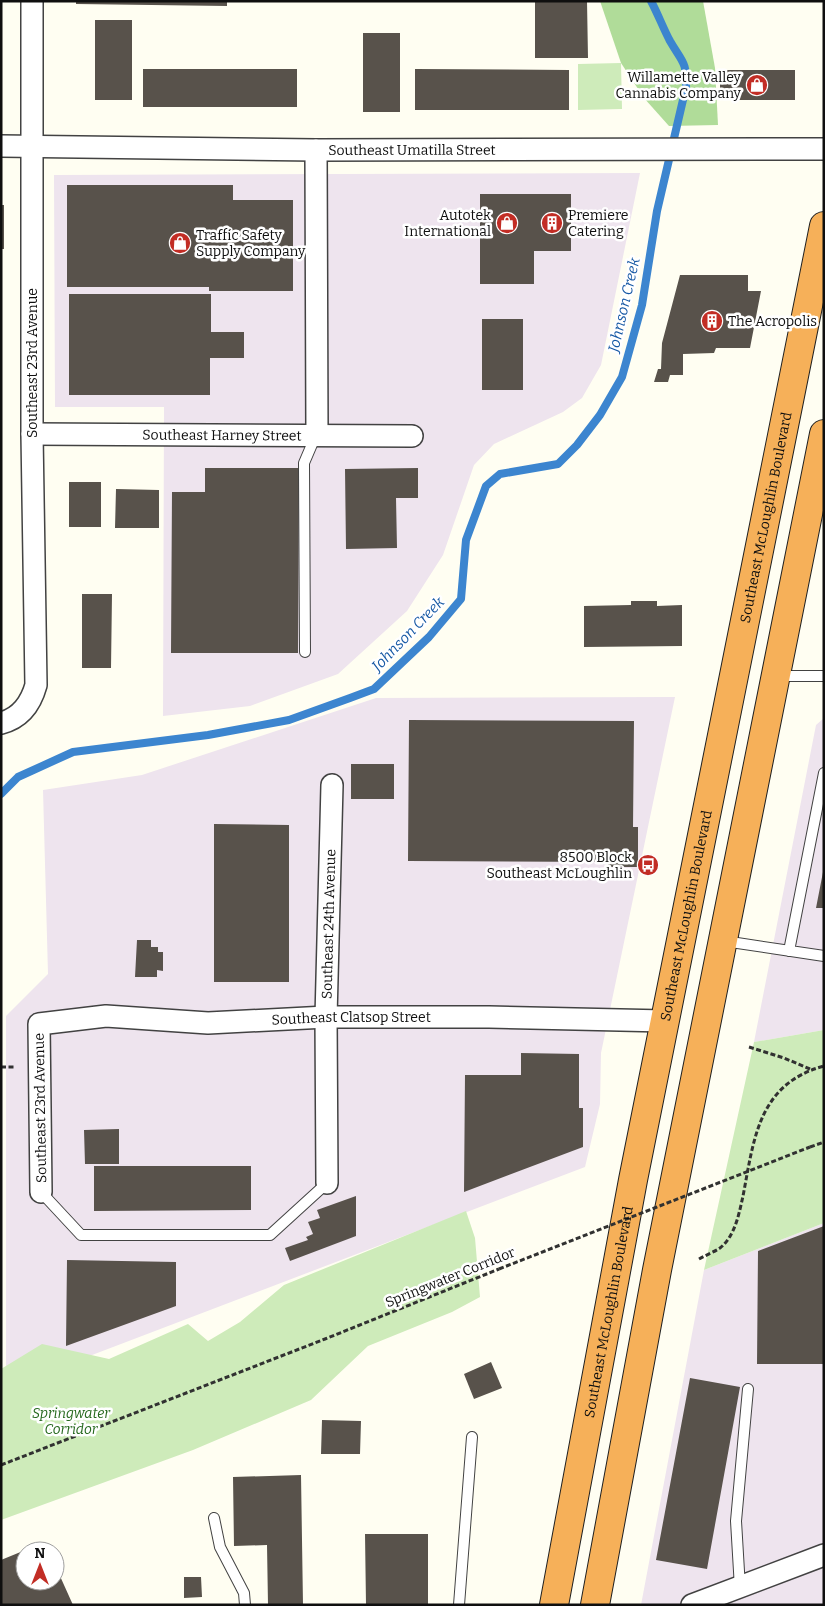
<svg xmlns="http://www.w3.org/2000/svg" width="825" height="1606" viewBox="0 0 825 1606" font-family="Bitter,serif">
	<rect width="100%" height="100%" fill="#fffef2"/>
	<path fill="#eee4ee" d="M640 173 601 365 582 398 563 412 494 444 474 465 443 555 407 611 338 674 250 706 163 716 164 407H55L54 175Z
		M675 697 601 1053 600 1104 585 1167 58 1368 6 1369V1016L48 974 43 790 142 775 376 698Z
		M824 718V1030L754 1042 816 725Z
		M824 1223V1605H641L704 1270Z"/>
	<path fill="#ceebba" d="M621 63 622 109 578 110V64Z
		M824 1030V1223L704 1270 754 1042Z
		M466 1211 475 1238 480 1297 452 1312 368 1346 311 1400 193 1450 1 1520V1369L42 1344 109 1359 188 1324 208 1341 240 1322 284 1285Z"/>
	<path fill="#b0dc99" d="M600 1H703L715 68 718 125 669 126 644 98 621 63Z"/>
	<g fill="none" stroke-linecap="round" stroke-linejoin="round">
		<path stroke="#3c85cf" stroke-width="8" d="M1 794 18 777 73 752 208 735 289 720 350 698 374 689 429 637 461 599 466 540 486 486 500 474 558 464 577 445 600 415 622 377 642 305 657 211 686 87C687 61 682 62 670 41 663 28 658 14 651 1"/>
	</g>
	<path fill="#58524b" d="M76 1H227V6L76 4Z
		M535 1H587L588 58H535Z
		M95 20H132V100H95Z
		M363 33H400V112H363Z
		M143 69H297V107H143Z
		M415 69 569 70V110H415Z
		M720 70H795V100H720Z
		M67 185H233V200H293V291H209V287H67Z
		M480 194H571V251H534V284H480Z
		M1 205H4V249H1Z
		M680 275H748V291H761L750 348H716L714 353 683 354V375H670L668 382H654L658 369H661L662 343Z
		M69 294H211V332H244V358H210V395H69Z
		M482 319H523V390H482Z
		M205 468H299L298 653H171L172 492H205Z
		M418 468V498H396L397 548 346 549 345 469Z
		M69 482H101V527H69Z
		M116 489 159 490V528H115Z
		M82 594H112L111 668H82Z
		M631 601H657V606L682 605V646L584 647V606L631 605Z
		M409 720 634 721 633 827H638V867H608V862L408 861Z
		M351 764H394V799H351Z
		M214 824 289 825V982H214Z
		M823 872 824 908H816Z
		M137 940H151V947H158V952H163V971L157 970V977H135Z
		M521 1053 579 1054V1108H583V1147L464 1192 465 1075H521Z
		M119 1129V1164H85L84 1130Z
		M94 1166H251V1210L94 1211Z
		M356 1196V1236L290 1261 285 1248 308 1240 306 1237 313 1234 308 1222 320 1218 317 1210Z
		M824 1226V1364H757L758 1251Z
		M67 1260 176 1262V1306L66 1346Z
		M491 1362 502 1388 474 1399 464 1374Z
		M690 1378 740 1387 707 1569 656 1560Z
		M322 1420 361 1421 360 1454H321Z
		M301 1475 303 1605H268L267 1545 234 1546 233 1477Z
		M365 1534H428V1605H366Z
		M45 1542 49 1551H25V1581H55V1565L73 1605H1V1560Z
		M184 1577H201L202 1597 184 1598Z"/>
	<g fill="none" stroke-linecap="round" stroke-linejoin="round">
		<g stroke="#424242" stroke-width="12">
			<path id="lane" d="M305 652 304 463 316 435
				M777 676H824
				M724 941 824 956
				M789 951 824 773
				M41 1192 81 1235H270L327 1183
				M214 1518 220 1547 244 1593 245 1605
				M740 1588 736 1521 748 1389
				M459 1605 472 1437"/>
		</g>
		<g stroke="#424242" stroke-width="24">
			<g id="street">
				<path id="s1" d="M1 146 316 150 824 149"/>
				<path d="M316 150 317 434"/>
				<path id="s2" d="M32 434 412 436"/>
				<path d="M1 723C21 718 31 703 36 685L32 434V1"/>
				<path id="s3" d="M327 1183 326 1017 332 785"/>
				<path id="s4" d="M41 1192 39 1024 106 1016 208 1023 326 1017H489L665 1021"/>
				<path d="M692 1605 824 1555"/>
			</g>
		</g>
		<g stroke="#202020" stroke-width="30">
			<g id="highway">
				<path id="s5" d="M554 1605 633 1180 824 226"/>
				<path d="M595 1605 657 1270 824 434"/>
			</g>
		</g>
		<path stroke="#313131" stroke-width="3" stroke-dasharray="5 2.5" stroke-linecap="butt" d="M749 1047 784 1058 810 1069
			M1 1067H16
			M810 1147 824 1142
			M699 1259C706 1255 714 1252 720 1248 735 1236 739 1214 743 1196 754 1139 758 1084 824 1066
			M1 1465 325 1339 499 1269"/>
		<use href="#lane" stroke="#fff" stroke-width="10"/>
		<use href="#street" stroke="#fff" stroke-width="21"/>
		<use href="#highway" stroke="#f6b059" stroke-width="28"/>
		<path stroke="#313131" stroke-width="3" stroke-dasharray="5 2.5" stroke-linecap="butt" d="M499 1269 810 1147"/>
	</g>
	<defs>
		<g id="shop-disc" transform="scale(1.125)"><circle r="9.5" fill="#c22d25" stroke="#fff"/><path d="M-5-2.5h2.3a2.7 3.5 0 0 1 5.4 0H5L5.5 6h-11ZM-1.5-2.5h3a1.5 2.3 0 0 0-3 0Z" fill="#fff"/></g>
		<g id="building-disc" transform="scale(1.125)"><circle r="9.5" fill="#c22d25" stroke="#fff"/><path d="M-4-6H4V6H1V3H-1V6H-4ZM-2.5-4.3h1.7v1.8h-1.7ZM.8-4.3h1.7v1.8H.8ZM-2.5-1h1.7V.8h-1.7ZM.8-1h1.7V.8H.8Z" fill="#fff"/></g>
		<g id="bus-disc" transform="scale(1.125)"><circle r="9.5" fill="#c22d25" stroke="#fff"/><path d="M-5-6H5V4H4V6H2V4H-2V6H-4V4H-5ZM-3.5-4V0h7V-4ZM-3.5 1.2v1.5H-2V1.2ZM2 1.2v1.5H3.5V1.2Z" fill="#fff"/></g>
	</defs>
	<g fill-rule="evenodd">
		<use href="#shop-disc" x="757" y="85"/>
		<use href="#shop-disc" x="507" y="223"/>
		<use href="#building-disc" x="552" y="223"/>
		<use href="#shop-disc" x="180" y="243"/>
		<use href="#building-disc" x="712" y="321"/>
		<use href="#bus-disc" x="648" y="865"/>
	</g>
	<g text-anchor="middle" stroke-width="5" stroke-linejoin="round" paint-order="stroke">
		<g font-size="14" fill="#0f0f0f" stroke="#fff" text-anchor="end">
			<text x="741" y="82">Willamette Valley<tspan x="741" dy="16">Cannabis Company</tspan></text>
			<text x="491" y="220">Autotek<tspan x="491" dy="16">International</tspan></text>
			<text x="568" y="220" text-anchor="start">Premiere<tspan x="568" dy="16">Catering</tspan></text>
			<text x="196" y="240" text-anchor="start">Traffic Safety<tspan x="196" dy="16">Supply Company</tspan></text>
			<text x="728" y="326" text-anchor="start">The Acropolis</text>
			<text x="632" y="862">8500 Block<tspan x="632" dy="16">Southeast McLoughlin</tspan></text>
		</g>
		<g font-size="14" fill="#0f0f0f" stroke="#fff">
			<text dy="5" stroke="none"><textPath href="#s1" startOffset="411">Southeast Umatilla Street</textPath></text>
			<text transform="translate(32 363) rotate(-90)" y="5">Southeast 23rd Avenue</text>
			<text dy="5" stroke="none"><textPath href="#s2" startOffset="190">Southeast Harney Street</textPath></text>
			<text dy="5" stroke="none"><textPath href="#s5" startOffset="1108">Southeast McLoughlin Boulevard</textPath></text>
			<text dy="5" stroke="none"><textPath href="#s5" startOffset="702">Southeast McLoughlin Boulevard</textPath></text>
			<text dy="5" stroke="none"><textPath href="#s3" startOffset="259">Southeast 24th Avenue</textPath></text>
			<text dy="5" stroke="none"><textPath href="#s4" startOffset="481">Southeast Clatsop Street</textPath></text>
			<text transform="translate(40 1108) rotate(-91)" y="5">Southeast 23rd Avenue</text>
			<text transform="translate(450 1277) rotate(-22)" y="5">Springwater Corridor</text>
			<text dy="5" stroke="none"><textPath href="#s5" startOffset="298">Southeast McLoughlin Boulevard</textPath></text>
		</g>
		<g font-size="14" font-style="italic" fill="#26691e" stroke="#fff">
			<text x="71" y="1418">Springwater<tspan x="71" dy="16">Corridor</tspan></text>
		</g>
		<g font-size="15" font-style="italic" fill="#1658a4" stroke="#fff">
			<text transform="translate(624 305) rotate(-77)" y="5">Johnson Creek</text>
			<text transform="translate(408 634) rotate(-46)" y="5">Johnson Creek</text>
		</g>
	</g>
	<rect width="825" height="1606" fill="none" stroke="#0f0f0f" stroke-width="5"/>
	<g transform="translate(40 1566)"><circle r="24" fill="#ffffff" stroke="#9f9f9f"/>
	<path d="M0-4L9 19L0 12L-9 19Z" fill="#c22d25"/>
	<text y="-8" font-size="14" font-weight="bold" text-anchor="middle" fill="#0f0f0f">N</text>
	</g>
</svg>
